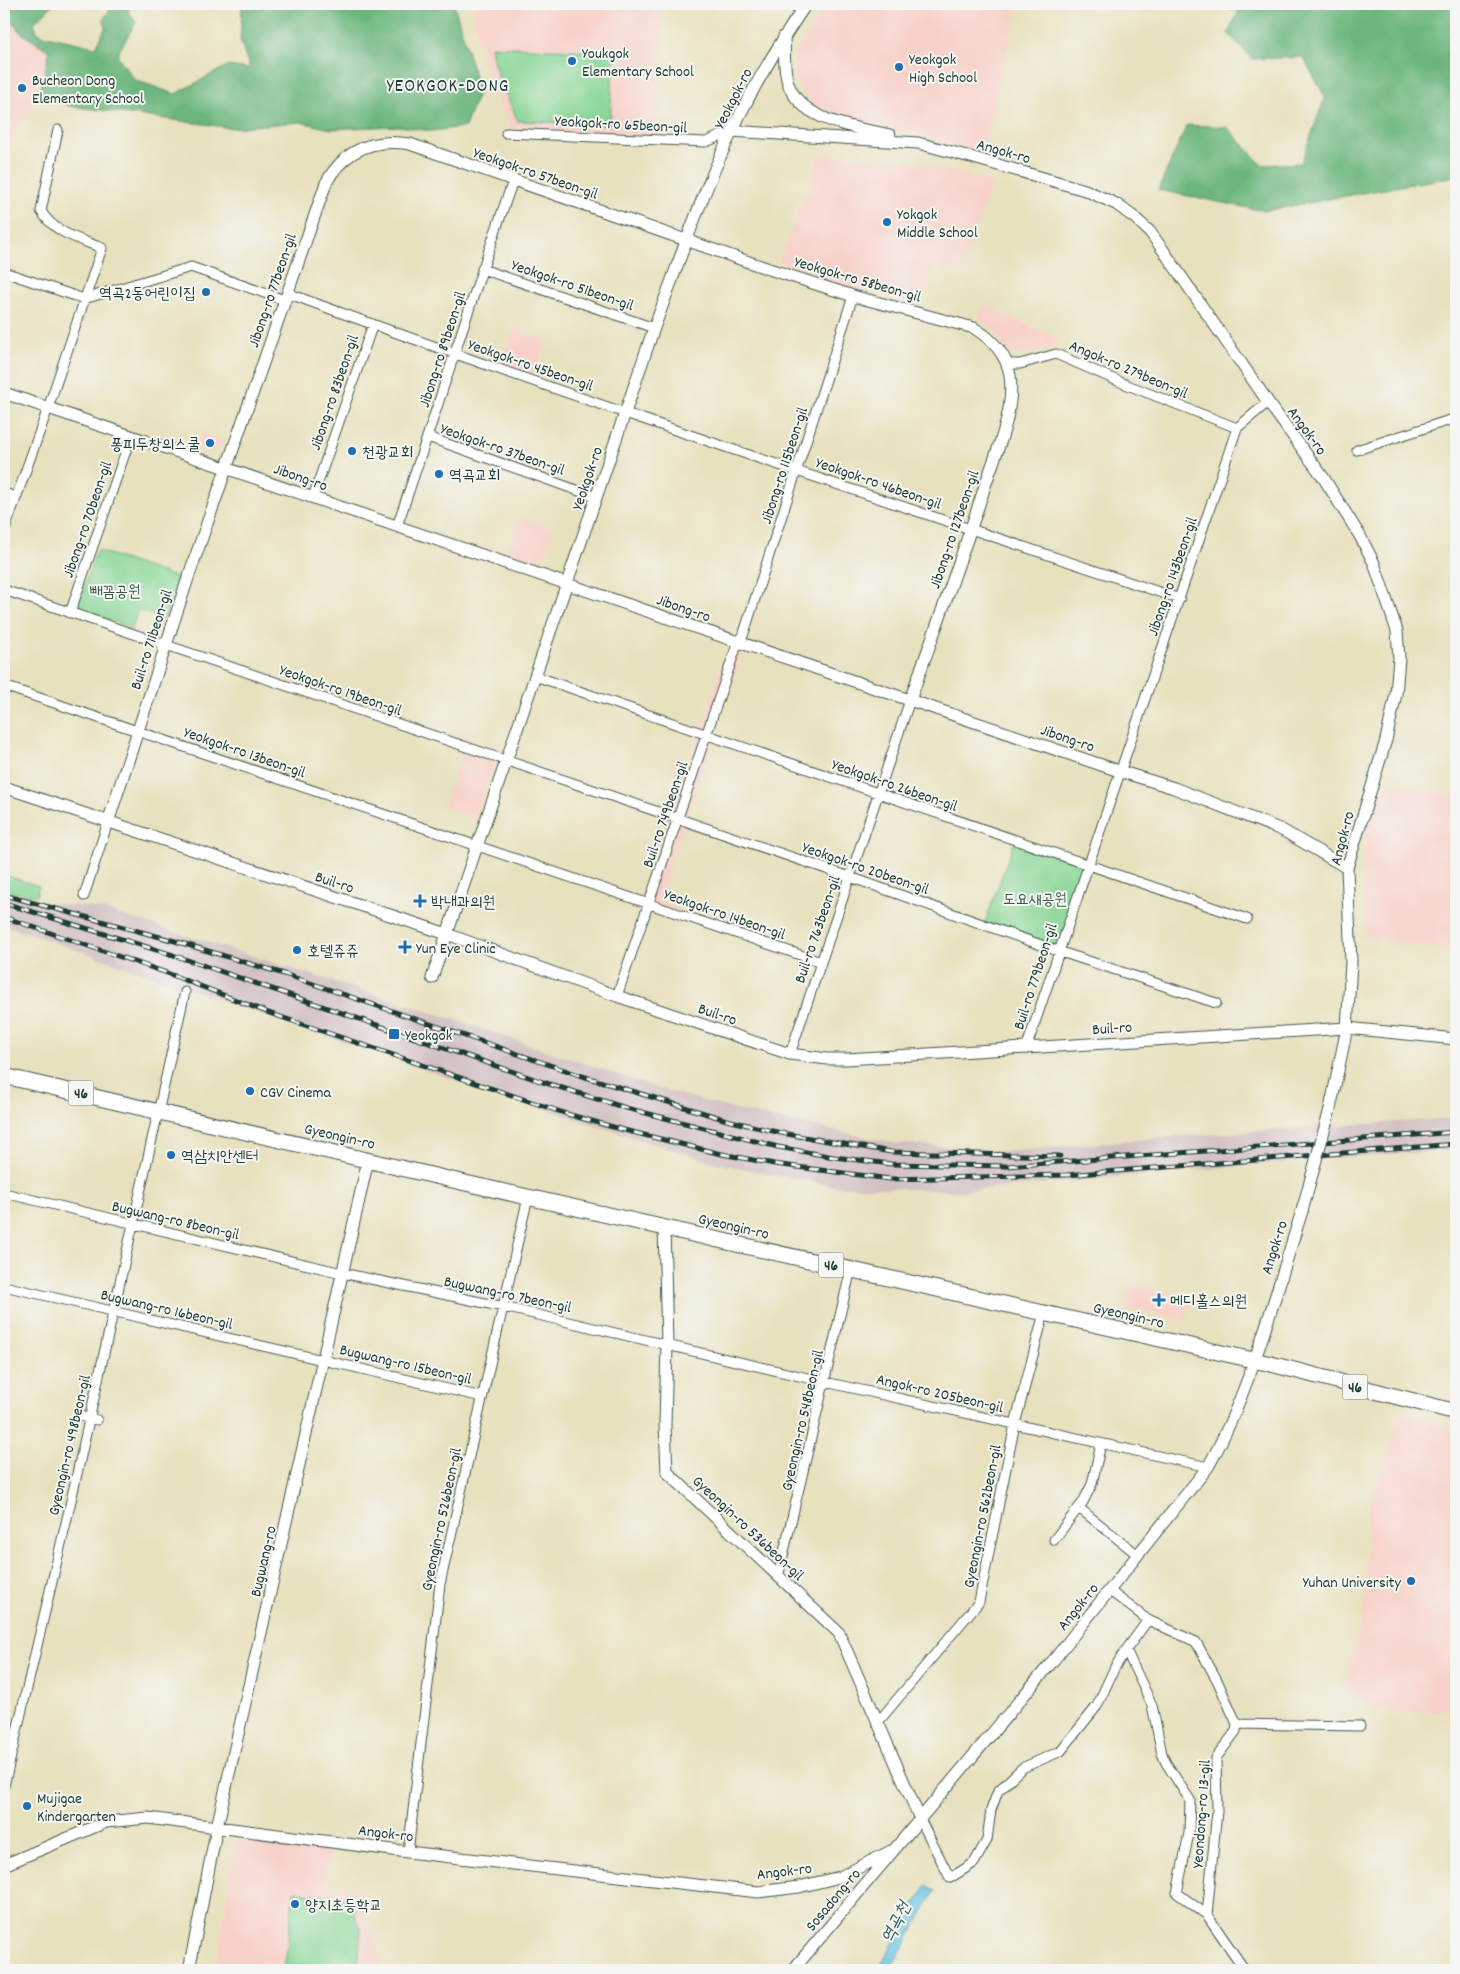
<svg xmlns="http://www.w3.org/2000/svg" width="1460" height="1974" viewBox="0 0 1460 1974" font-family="Dekko,'Poor Story',sans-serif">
	<rect width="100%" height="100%" fill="#f6f6f2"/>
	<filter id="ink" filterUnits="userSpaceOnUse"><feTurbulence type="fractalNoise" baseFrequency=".02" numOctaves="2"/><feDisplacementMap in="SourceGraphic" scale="10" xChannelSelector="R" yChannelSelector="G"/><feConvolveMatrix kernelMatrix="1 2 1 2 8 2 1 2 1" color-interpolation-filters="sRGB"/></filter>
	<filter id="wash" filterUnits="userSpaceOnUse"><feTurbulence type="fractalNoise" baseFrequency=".0096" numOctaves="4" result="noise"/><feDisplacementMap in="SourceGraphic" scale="20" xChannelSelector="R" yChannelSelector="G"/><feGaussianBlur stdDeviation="1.12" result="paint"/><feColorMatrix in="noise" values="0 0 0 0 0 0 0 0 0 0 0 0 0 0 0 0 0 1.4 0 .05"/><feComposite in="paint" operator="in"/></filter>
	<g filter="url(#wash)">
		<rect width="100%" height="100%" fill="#e8e1be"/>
		<path fill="#f7d1c9" d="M473 4H663L657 136 511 128 492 87 476 35Z
			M829 4H1018L983 153 814 106 794 79V54Z
			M4 13 21 33 49 51 43 81 38 95 4 153Z
			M820 155 901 160 941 168 992 182 962 273 938 265 933 266 920 304 852 288 779 262Z
			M983 306 1057 338 1055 344 1023 355 1005 350 996 332 991 327 977 320Z
			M513 329 546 340 534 375 501 363Z
			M202 433 223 440 221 446 212 450 197 446Z
			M520 517 554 528 542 565 507 554Z
			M727 651 741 655 714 733 721 736 718 743 712 742 687 815 698 819 695 831 683 827 658 900 676 907 674 914 649 903 617 996 643 901 632 896 633 893 644 896 669 821 655 816 658 807 673 811 698 737 689 733 690 729 701 728Z
			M462 752 494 763 475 819 443 807Z
			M1389 783 1456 795V952L1368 937 1363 908V875L1366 836 1380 787Z
			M1131 1283 1191 1296 1186 1320 1126 1307Z
			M1401 1414 1456 1431 1455 1709 1419 1713 1375 1709 1343 1688 1350 1668 1365 1604 1367 1512Z
			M245 1837 329 1849 324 1886 366 1892 364 1915 385 1970H217L216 1966 235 1847Z"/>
		<path fill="#d2bfc1" d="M4 892 38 901 102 909 453 1019 651 1086 737 1110 894 1143 1003 1151 1183 1136 1456 1118V1150L1308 1160 960 1191 833 1186 720 1164 628 1136 443 1076 4 925Z"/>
		<path fill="#86d594" stroke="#528964" d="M491 46 614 52 610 125 518 121C507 96 493 72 491 46Z
			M97 550 178 578 164 619 138 610 132 628 76 608Z
			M1015 840 1088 865 1058 951 984 925Z
			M4 875 39 886 36 896 4 891Z
			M294 1891 357 1901 355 1915 361 1929 358 1970H284Z"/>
		<path fill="#6cb67e" stroke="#467a59" d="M4 4H54L34 23 38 34 96 47 105 28 104 19 113 4H132L128 12 136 22 117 55 135 80 175 94 227 66 250 69 240 40 242 7 238 4H454L479 91 465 127 431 131 399 126 331 129 300 122 232 128 70 106 38 95 43 81 49 51 21 33 4 13Z
			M1211 4H1456V176L1264 211 1158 190 1187 125 1227 127 1262 165 1301 163 1325 97 1303 57 1252 59 1228 33 1239 11Z"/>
		<path fill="#63c2e1" stroke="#41808a" d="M926 1885 935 1891 890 1970H878Z"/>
	</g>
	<g filter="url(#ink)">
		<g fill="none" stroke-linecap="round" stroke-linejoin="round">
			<g stroke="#3d5649" stroke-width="11">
				<path id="minor" d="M506 133 706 142 732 131
					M482 269 654 328
					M4 272 84 299
					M287 293C582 402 882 499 1180 599
					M84 299 191 267 284 300
					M1008 364H1020L1056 354 1125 384 1237 428
					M428 437 596 497
					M1357 450 1456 418
					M4 493 16 497
					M313 497 373 324
					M397 526C437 411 472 295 513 181
					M4 532 48 408 102 248C79 239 54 233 41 211L58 130
					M4 590 850 877 1058 951 1216 1003
					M70 613 131 436
					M535 676 1247 919
					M4 686 821 962
					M84 896 108 822
					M617 996 738 642 743 636 853 296
					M1026 1049 1237 428 1268 402
					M790 1054 910 700
					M4 1193 342 1273 504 1307 825 1382 1208 1467
					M4 1286 482 1397
					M79 1416 97 1420
					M1079 1508 1138 1555
					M1054 1540 1083 1502 1092 1484 1101 1444
					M778 1577 851 1269
					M1110 1591 1148 1620 1196 1642 1217 1680 1237 1724
					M1148 1620 1126 1650 1152 1705 1162 1754 1166 1763 1190 1800 1189 1833 1177 1893 1207 1915 1245 1970
					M878 1722 979 1602 1015 1424 1044 1313
					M4 1786 68 1514 185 992
					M920 1819 950 1878 974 1863 987 1840 991 1810 998 1791 1022 1768 1061 1751 1097 1706 1115 1667 1126 1650
					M408 1852 440 1584 528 1197
					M1207 1915 1217 1811 1216 1758 1236 1731 1237 1724 1360 1726"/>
			</g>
			<g stroke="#3d5649" stroke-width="13">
				<path id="tertiary" d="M784 36C785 51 783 68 788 83 801 122 855 127 890 135
					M732 131 918 143 974 158 1085 190 1116 204 1135 218 1150 232 1163 250 1268 402 1323 477 1360 536 1374 563 1397 631 1399 658 1396 694 1386 740 1347 868 1351 963 1347 1028 1330 1109
					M4 393 1119 771 1174 788 1282 830 1347 868
					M4 787 447 934 617 996 790 1054 827 1059H847L1347 1028 1456 1039
					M108 822 188 578 326 183C344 150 373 138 410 144L769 269 853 296 974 328C992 339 1006 353 1010 375 1015 413 996 452 984 489 961 560 935 630 910 700
					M432 978 654 328C679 262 702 193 733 129 754 85 779 44 806 4
					M664 1227 667 1344 665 1425 667 1472 839 1633 920 1819
					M4 1865 106 1822 148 1818 408 1852 758 1892 799 1887 840 1877 891 1851
					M189 1970 217 1827 368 1160
					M793 1970 1052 1662 1208 1467C1251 1390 1275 1295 1302 1211"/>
			</g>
			<g stroke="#3d5649" stroke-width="17">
				<path id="primary" d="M4 1076 474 1185 1271 1364 1456 1412"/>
			</g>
			<use href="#minor" stroke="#fff" stroke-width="9"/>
			<use href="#tertiary" stroke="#fff" stroke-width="11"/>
			<use href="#primary" stroke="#fff" stroke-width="15"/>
			<g stroke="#1f3d34" stroke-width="5">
				<path id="rail" d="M4 895 175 941 284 974 579 1075 727 1120 781 1133 891 1152 1060 1156
					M4 903 173 955 543 1082 626 1108 778 1147 834 1157 891 1164 1007 1166 1456 1132
					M4 917 167 973 269 1013 567 1114 620 1129 717 1153 774 1164 890 1179 1066 1175 1456 1144"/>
			</g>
			<use href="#rail" stroke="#f6f6f2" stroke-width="3" stroke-dasharray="9" stroke-linecap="butt"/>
			<g stroke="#3d5649" stroke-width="13" stroke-linecap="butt">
				<path id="tertiary-bridge" d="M1302 1211 1330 1109"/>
			</g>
			<use href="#tertiary-bridge" stroke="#fff" stroke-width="11"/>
		</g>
	</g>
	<g fill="#1f6fb2" stroke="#f6f6f2" stroke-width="2">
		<circle cx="572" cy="61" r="5"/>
		<circle cx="899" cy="67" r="5"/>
		<circle cx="22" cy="88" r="5"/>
		<circle cx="887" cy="222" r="5"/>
		<circle cx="206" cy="292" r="5"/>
		<circle cx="210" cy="443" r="5"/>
		<circle cx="352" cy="451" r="5"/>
		<circle cx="439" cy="474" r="5"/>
		<path d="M417.5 893.5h5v5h5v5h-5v5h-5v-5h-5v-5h5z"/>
		<path d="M402.5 939.5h5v5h5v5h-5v5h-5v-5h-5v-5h5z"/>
		<circle cx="297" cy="950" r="5"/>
		<rect x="388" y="1028" width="12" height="12" rx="2.5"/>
		<circle cx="250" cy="1091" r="5"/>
		<circle cx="171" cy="1155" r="5"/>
		<path d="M1156.5 1292.5h5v5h5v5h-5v5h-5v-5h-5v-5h5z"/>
		<circle cx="1411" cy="1581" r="5"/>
		<circle cx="27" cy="1806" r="5"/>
		<circle cx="295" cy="1904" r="5"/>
	</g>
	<g text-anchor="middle" stroke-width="4" stroke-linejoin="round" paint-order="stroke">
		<g fill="#f6f6f2" stroke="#60746d" stroke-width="1">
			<rect x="68.5" y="1080.5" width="25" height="25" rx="4"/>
			<rect x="818.5" y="1252.5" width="25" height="25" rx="4"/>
			<rect x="1342.5" y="1374.5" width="25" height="25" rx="4"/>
		</g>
		<g font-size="15" font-weight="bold" fill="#1f3d34">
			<text x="81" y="1098">46</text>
			<text x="831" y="1270">46</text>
			<text x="1355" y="1392">46</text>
		</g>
		<g font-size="16" fill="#1f3d34" stroke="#f6f6f2" text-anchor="start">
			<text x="582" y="58">Youkgok<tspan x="582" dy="18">Elementary School</tspan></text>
			<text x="909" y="64">Yeokgok<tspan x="909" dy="18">High School</tspan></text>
			<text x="32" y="85">Bucheon Dong<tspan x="32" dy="18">Elementary School</tspan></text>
			<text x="897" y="219">Yokgok<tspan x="897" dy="18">Middle School</tspan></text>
			<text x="196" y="298" text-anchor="end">역곡2동어린이집</text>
			<text x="200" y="449" text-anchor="end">퐁피두창의스쿨</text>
			<text x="362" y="457">천광교회</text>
			<text x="449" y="480">역곡교회</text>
			<text x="431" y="907">박내과의원</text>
			<text x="416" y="953">Yun Eye Clinic</text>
			<text x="307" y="956">호텔쥬쥬</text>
			<text x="405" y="1040">Yeokgok</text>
			<text x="260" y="1097">CGV Cinema</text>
			<text x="181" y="1161">역삼치안센터</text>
			<text x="1170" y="1306">메디홀스의원</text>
			<text x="1401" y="1587" text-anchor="end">Yuhan University</text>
			<text x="37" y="1803">Mujigae<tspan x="37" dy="18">Kindergarten</tspan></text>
			<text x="305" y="1910">양지초등학교</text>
		</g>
		<g font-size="16" fill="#1f3d34" stroke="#f6f6f2">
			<text transform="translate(732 98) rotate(-63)" y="6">Yeokgok-ro</text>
			<text transform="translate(621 123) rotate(3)" y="6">Yeokgok-ro 65beon-gil</text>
			<text transform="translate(1004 150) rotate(16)" y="6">Angok-ro</text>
			<text transform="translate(536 172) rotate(19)" y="6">Yeokgok-ro 57beon-gil</text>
			<text transform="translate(858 278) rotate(16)" y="6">Yeokgok-ro 58beon-gil</text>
			<text transform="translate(573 284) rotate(19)" y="6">Yeokgok-ro 51beon-gil</text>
			<text transform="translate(271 290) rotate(-71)" y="6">Jibong-ro 77beon-gil</text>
			<text transform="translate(441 349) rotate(-72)" y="6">Jibong-ro 89beon-gil</text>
			<text transform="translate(531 364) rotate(19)" y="6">Yeokgok-ro 45beon-gil</text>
			<text transform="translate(1129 368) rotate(23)" y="6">Angok-ro 279beon-gil</text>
			<text transform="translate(333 392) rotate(-71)" y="6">Jibong-ro 83beon-gil</text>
			<text transform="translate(1308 430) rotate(54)" y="6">Angok-ro</text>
			<text transform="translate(503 448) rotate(19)" y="6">Yeokgok-ro 37beon-gil</text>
			<text transform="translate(783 465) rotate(-72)" y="6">Jibong-ro 115beon-gil</text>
			<text transform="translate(301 476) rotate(19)" y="6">Jibong-ro</text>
			<text transform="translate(586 478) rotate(-71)" y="6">Yeokgok-ro</text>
			<text transform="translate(879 482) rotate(19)" y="6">Yeokgok-ro 46beon-gil</text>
			<text transform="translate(86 519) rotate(-71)" y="6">Jibong-ro 70beon-gil</text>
			<text transform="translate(953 529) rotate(-71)" y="6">Jibong-ro 127beon-gil</text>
			<text transform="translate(1171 576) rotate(-71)" y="6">Jibong-ro 143beon-gil</text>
			<text transform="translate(684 607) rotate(19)" y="6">Jibong-ro</text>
			<text transform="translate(150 639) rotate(-72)" y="6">Buil-ro 711beon-gil</text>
			<text transform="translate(341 689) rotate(19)" y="6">Yeokgok-ro 19beon-gil</text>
			<text transform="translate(1068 737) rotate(19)" y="6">Jibong-ro</text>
			<text transform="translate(245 751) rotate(19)" y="6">Yeokgok-ro 13beon-gil</text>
			<text transform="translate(895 784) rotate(19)" y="6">Yeokgok-ro 26beon-gil</text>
			<text transform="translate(664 814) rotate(-71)" y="6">Buil-ro 749beon-gil</text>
			<text transform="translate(1341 838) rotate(-75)" y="6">Angok-ro</text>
			<text transform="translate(866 867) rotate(19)" y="6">Yeokgok-ro 20beon-gil</text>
			<text transform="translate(335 881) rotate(18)" y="6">Buil-ro</text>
			<text transform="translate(725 913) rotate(19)" y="6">Yeokgok-ro 14beon-gil</text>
			<text transform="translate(816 929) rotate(-71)" y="6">Buil-ro 763beon-gil</text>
			<text transform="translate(1034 976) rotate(-72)" y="6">Buil-ro 779beon-gil</text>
			<text transform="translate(718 1013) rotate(19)" y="6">Buil-ro</text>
			<text transform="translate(1112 1027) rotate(-4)" y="6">Buil-ro</text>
			<text transform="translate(340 1135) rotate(13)" y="6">Gyeongin-ro</text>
			<text transform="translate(176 1219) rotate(13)" y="6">Bugwang-ro 8beon-gil</text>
			<text transform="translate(734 1225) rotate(13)" y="6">Gyeongin-ro</text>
			<text transform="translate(1273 1247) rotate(-72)" y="6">Angok-ro</text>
			<text transform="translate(508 1293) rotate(12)" y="6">Bugwang-ro 7beon-gil</text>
			<text transform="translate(167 1308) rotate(13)" y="6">Bugwang-ro 16beon-gil</text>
			<text transform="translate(1129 1314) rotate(13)" y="6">Gyeongin-ro</text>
			<text transform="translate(406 1363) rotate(13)" y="6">Bugwang-ro 15beon-gil</text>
			<text transform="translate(940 1392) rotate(13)" y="6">Angok-ro 205beon-gil</text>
			<text transform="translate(801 1420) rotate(-77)" y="6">Gyeongin-ro 548beon-gil</text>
			<text transform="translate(68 1445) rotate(-77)" y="6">Gyeongin-ro 498beon-gil</text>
			<text transform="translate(981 1516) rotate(-79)" y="6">Gyeongin-ro 562beon-gil</text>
			<text transform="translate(440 1519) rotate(-78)" y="6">Gyeongin-ro 526beon-gil</text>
			<text transform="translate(749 1527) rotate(43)" y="6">Gyeongin-ro 536beon-gil</text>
			<text transform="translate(262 1561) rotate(-77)" y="6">Bugwang-ro</text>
			<text transform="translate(1077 1606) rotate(-51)" y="6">Angok-ro</text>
			<text transform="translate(1200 1814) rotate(-86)" y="6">Yeondong-ro 13-gil</text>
			<text transform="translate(386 1832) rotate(7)" y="6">Angok-ro</text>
			<text transform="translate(784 1870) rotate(-7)" y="6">Angok-ro</text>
			<text transform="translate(832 1899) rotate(-50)" y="6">Sosadong-ro</text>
		</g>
		<g font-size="16" fill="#345b47" stroke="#f6f6f2">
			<text x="115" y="596">빼꼼공원</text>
			<text x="1035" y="904">도요새공원</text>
		</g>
		<g font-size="18" font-style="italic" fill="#305e5f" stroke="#f6f6f2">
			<text transform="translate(895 1922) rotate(-63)" y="6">역곡천</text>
		</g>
		<g font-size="19" letter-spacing="1" fill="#1f3d34" stroke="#f6f6f2">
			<text x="448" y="91">YEOKGOK-DONG</text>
		</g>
	</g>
	<rect width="1460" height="1974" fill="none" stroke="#f6f6f2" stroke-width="20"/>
</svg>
